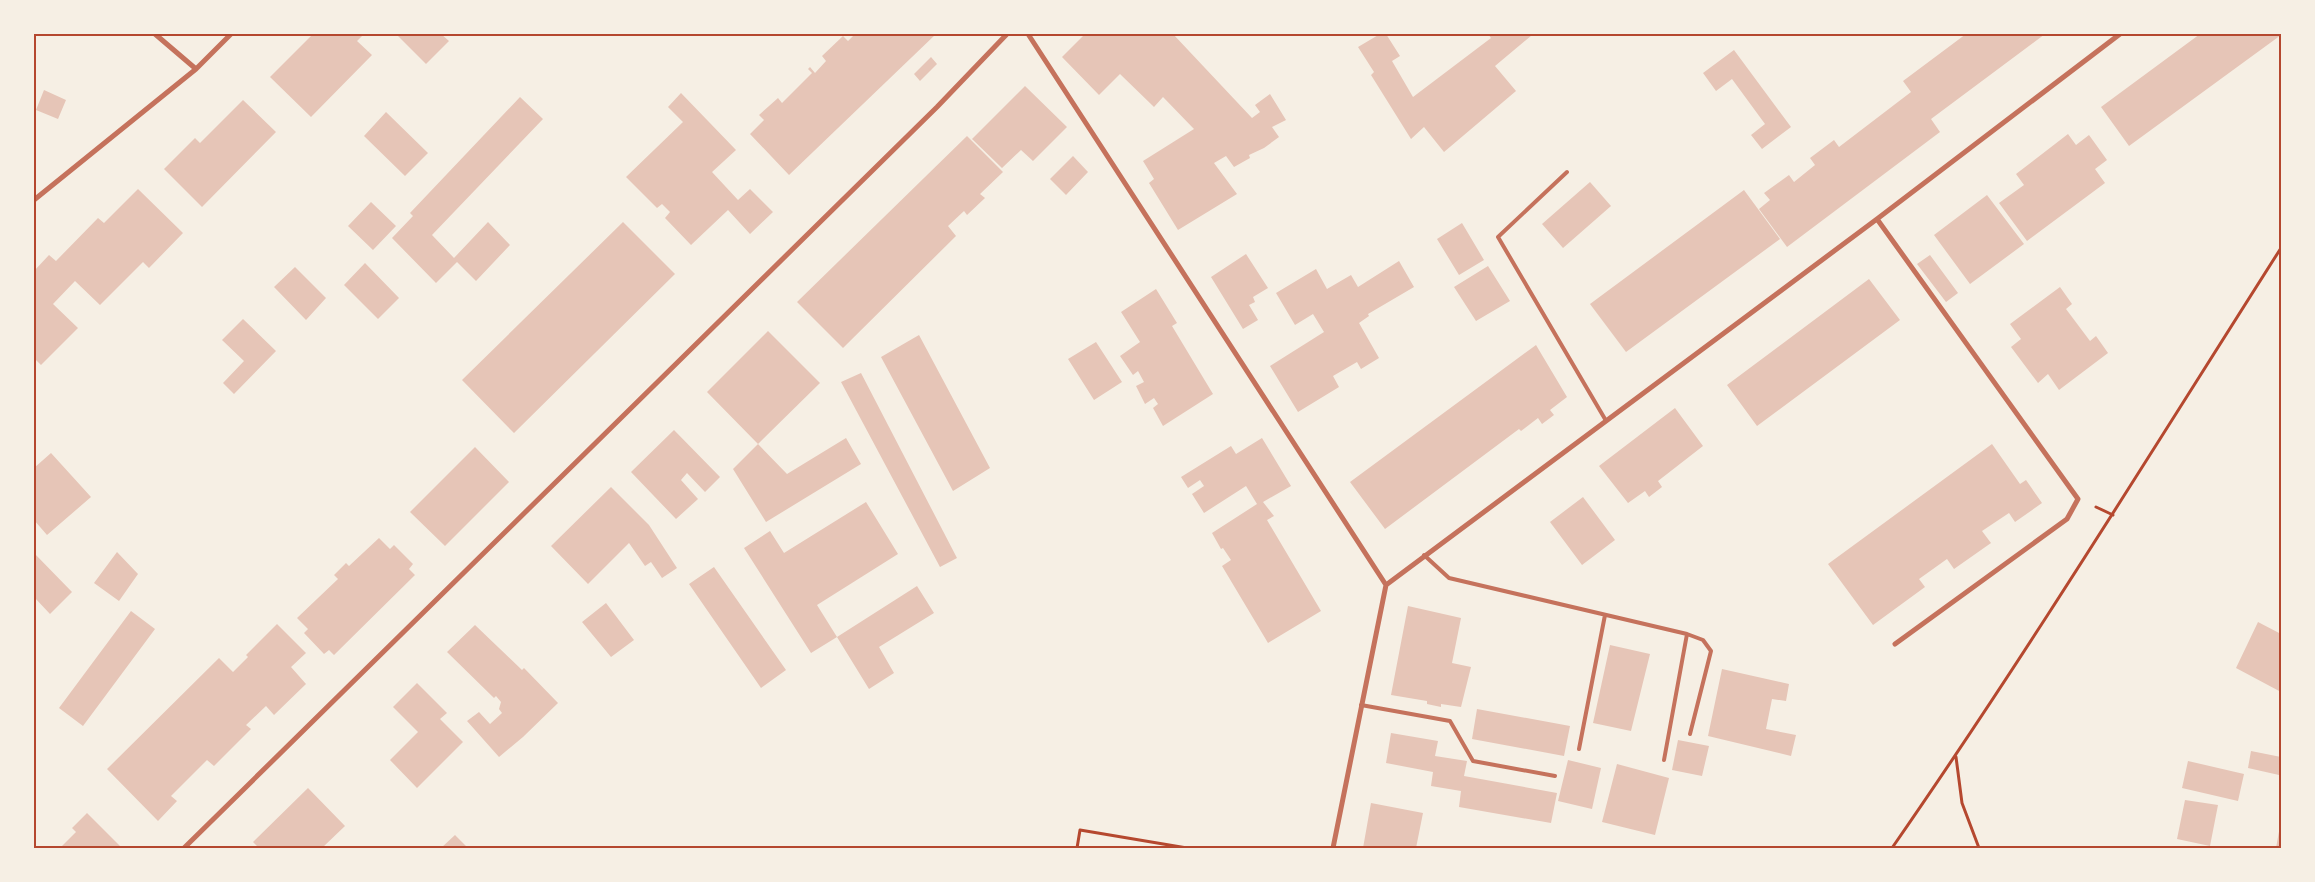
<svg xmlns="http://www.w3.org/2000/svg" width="2315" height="882" viewBox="0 0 2315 882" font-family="Inter,sans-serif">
	<rect width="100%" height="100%" fill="#f6efe4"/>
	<path fill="#e6c5b7" d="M313 34H364L357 41 372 55 311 117 270 77Z
		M396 34H441L449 41 426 64Z
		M855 34H936L789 175 750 134 764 120 759 115 778 98 782 103 812 73 808 69 810 67 815 73 826 61 822 56 843 36 848 41Z
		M1085 34H1173L1252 118 1260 112 1255 105 1270 94 1286 120 1272 127 1279 137 1264 148 1249 155 1250 158 1234 167 1226 156 1214 163 1237 194 1178 230 1149 183 1154 179 1143 161 1194 129 1163 97 1154 107 1120 74 1099 95 1062 57Z
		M1380 34H1386L1400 56 1392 61 1413 97 1491 38 1488 34H1530L1532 35 1495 66 1516 91 1444 152 1424 127 1411 139 1371 75 1374 72 1358 47Z
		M1966 34H2045L1931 119 1940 132 1787 247 1759 209 1770 200 1764 193 1789 175 1794 182 1815 165 1810 158 1834 140 1839 147 1911 92 1903 81Z
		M2200 34 2281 35 2129 146 2101 107Z
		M1734 50 1791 127 1762 149 1751 135 1765 124 1732 79 1716 91 1703 73Z
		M931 57 937 64 920 81 914 74Z
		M1025 86 1067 127 1033 161 1021 150 1002 168 972 139Z
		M44 90 66 100 58 119 36 110Z
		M681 93 736 150 712 172 738 200 750 189 773 212 750 234 728 210 691 245 665 218 670 212 662 204 657 208 626 177 683 122 668 107Z
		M520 97 543 119 432 235 454 258 488 222 510 245 476 281 457 262 436 283 392 238 413 216 410 213Z
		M243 100 276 132 202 207 164 169 195 138 200 143Z
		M386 112 428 153 405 176 364 136Z
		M2068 134 2076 145 2089 135 2107 160 2095 169 2105 183 2027 241 1999 203 2024 185 2016 174Z
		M967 136 1003 172 980 194 985 198 967 215 964 211 948 226 956 236 843 348 797 302Z
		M1073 156 1088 172 1066 195 1050 179Z
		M1590 182 1611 206 1563 248 1542 224Z
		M138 189 183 233 149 268 143 262 100 305 75 281 53 304 78 328 41 365 34 358V271L49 255 56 261 98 218 104 223Z
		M1744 190 1780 239 1626 352 1590 304Z
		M1987 195 2024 244 1970 284 1934 235Z
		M371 202 396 226 373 250 348 226Z
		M623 222 675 274 514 433 462 380Z
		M1462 223 1484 260 1459 275 1437 239Z
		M1246 254 1268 288 1253 297 1255 302 1249 305 1258 320 1243 329 1211 277Z
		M1930 255 1958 293 1946 302 1917 264Z
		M1399 261 1414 287 1368 314 1369 316 1359 323 1379 358 1361 369 1357 362 1333 376 1339 387 1298 412 1270 366 1324 332 1313 314 1295 325 1276 293 1316 269 1327 289 1351 275 1358 287Z
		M365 263 399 298 378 319 344 285Z
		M1488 266 1510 301 1476 321 1454 287Z
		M295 267 326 298 306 320 274 287Z
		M1869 279 1900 320 1757 426 1727 385Z
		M2060 287 2072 304 2066 309 2090 341 2096 336 2108 353 2059 390 2048 374 2038 383 2011 347 2021 339 2010 324Z
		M1156 289 1177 323 1172 326 1213 394 1163 426 1153 408 1158 404 1154 398 1145 404 1136 386 1144 382 1138 371 1133 375 1120 356 1140 342 1121 312Z
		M243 319 276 351 234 394 223 383 244 361 222 340Z
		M768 331 820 383 758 444 707 392Z
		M919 335 990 468 953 491 881 357Z
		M1096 342 1122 382 1094 400 1068 359Z
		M1536 345 1567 397 1550 410 1554 415 1542 424 1538 418 1521 431 1519 429 1385 529 1350 482Z
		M861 373 957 558 940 567 841 382Z
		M1675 408 1703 446 1658 481 1662 487 1649 497 1645 491 1628 503 1599 466Z
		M674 430 720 477 705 492 687 473 681 480 698 499 676 519 631 472Z
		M846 438 861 464 766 522 733 469 758 444 787 474Z
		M1262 438 1291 486 1263 502 1274 516 1267 520 1321 611 1268 643 1222 566 1231 560 1223 548 1221 549 1212 533 1257 504 1246 486 1204 513 1192 494 1204 486 1200 480 1188 488 1181 477 1231 446 1236 454Z
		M1992 444 2020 484 2026 480 2042 503 2015 522 2009 513 1982 531 1991 543 1954 569 1947 559 1919 579 1925 587 1873 625 1828 564Z
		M475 447 509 482 445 546 410 512Z
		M51 453 91 497 47 535 34 520V468Z
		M611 487 649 525 677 568 662 578 651 562 645 566 629 543 588 584 551 546Z
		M1583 497 1615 540 1582 565 1550 522Z
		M866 502 898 554 817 605 837 637 811 653 744 548 770 531 784 553Z
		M379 538 390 549 394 545 413 564 409 569 415 575 334 655 329 650 324 654 304 633 308 629 297 618 338 579 334 575 346 563 349 566Z
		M117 552 138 574 119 601 94 583Z
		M34 553 72 592 50 614 34 597Z
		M714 567 786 670 761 688 689 584Z
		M917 586 934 613 879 647 894 673 869 689 837 637Z
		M606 603 634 640 611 657 582 622Z
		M1408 606 1461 618 1452 663 1471 667 1461 707 1441 704V707L1427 704V701L1391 695Z
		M131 611 155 629 83 726 59 708Z
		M2258 622 2281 634V692L2236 668Z
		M277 624 306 653 291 667 306 684 274 715 266 706 246 725 251 729 214 766 207 760 171 796 177 801 158 821 107 769 219 658 233 672 248 657 246 655Z
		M475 625 522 670 524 668 558 703 523 737 499 757 467 721 479 712 490 724 502 713 499 709 501 702 496 696 494 698 447 652Z
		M1610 645 1650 654 1631 731 1593 723Z
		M1722 669 1789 684 1786 701 1772 699 1766 729 1796 735 1791 756 1708 736Z
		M417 683 447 713 440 719 463 742 417 788 390 760 418 732 393 707Z
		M1477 709 1570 726 1564 756 1472 739Z
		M1391 733 1438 741 1435 756 1467 761 1464 776 1557 793 1551 823 1459 807 1461 791 1431 786 1433 772 1386 763Z
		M1678 740 1709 746 1702 776 1672 770Z
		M2251 751 2281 757 2279 775 2248 768Z
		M1568 760 1601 768 1592 809 1558 801Z
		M2188 761 2244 774 2238 801 2182 788Z
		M1617 764 1669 778 1655 835 1602 822Z
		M308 788 345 826 322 848H259L253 842Z
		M2185 800 2218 805 2210 846 2177 839Z
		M1371 803 1423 813 1416 848H1363Z
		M87 813 122 848H60L76 832 72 828Z
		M2280 826 2281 848H2276Z
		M455 835 468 848H441Z"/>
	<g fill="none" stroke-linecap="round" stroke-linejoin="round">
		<path stroke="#b5482f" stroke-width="3" d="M2096 507 2113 515
			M1956 757 1962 803 1979 848
			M1077 848 1080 830 1187 848
			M1892 848C2028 652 2153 449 2281 248"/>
		<path stroke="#c5725c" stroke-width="4" d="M1567 172 1498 237 1605 419
			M1424 555 1449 578 1687 634 1703 640 1711 651 1690 734
			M1361 705 1450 721 1473 761 1555 776
			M1579 749 1605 615
			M1664 760 1687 634"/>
		<path stroke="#c5725c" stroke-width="5" d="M155 34 196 69
			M1028 34 1386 585
			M34 200 196 69 231 34
			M1877 219 2078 499 2067 519 1895 644
			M184 848 937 107 1007 34
			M1333 848 1386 585 1877 219 2120 34"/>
	</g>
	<rect width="2315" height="882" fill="none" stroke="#f6efe4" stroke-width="70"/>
	<rect x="35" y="35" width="2245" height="812" fill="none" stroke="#b5482f" stroke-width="2"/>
</svg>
